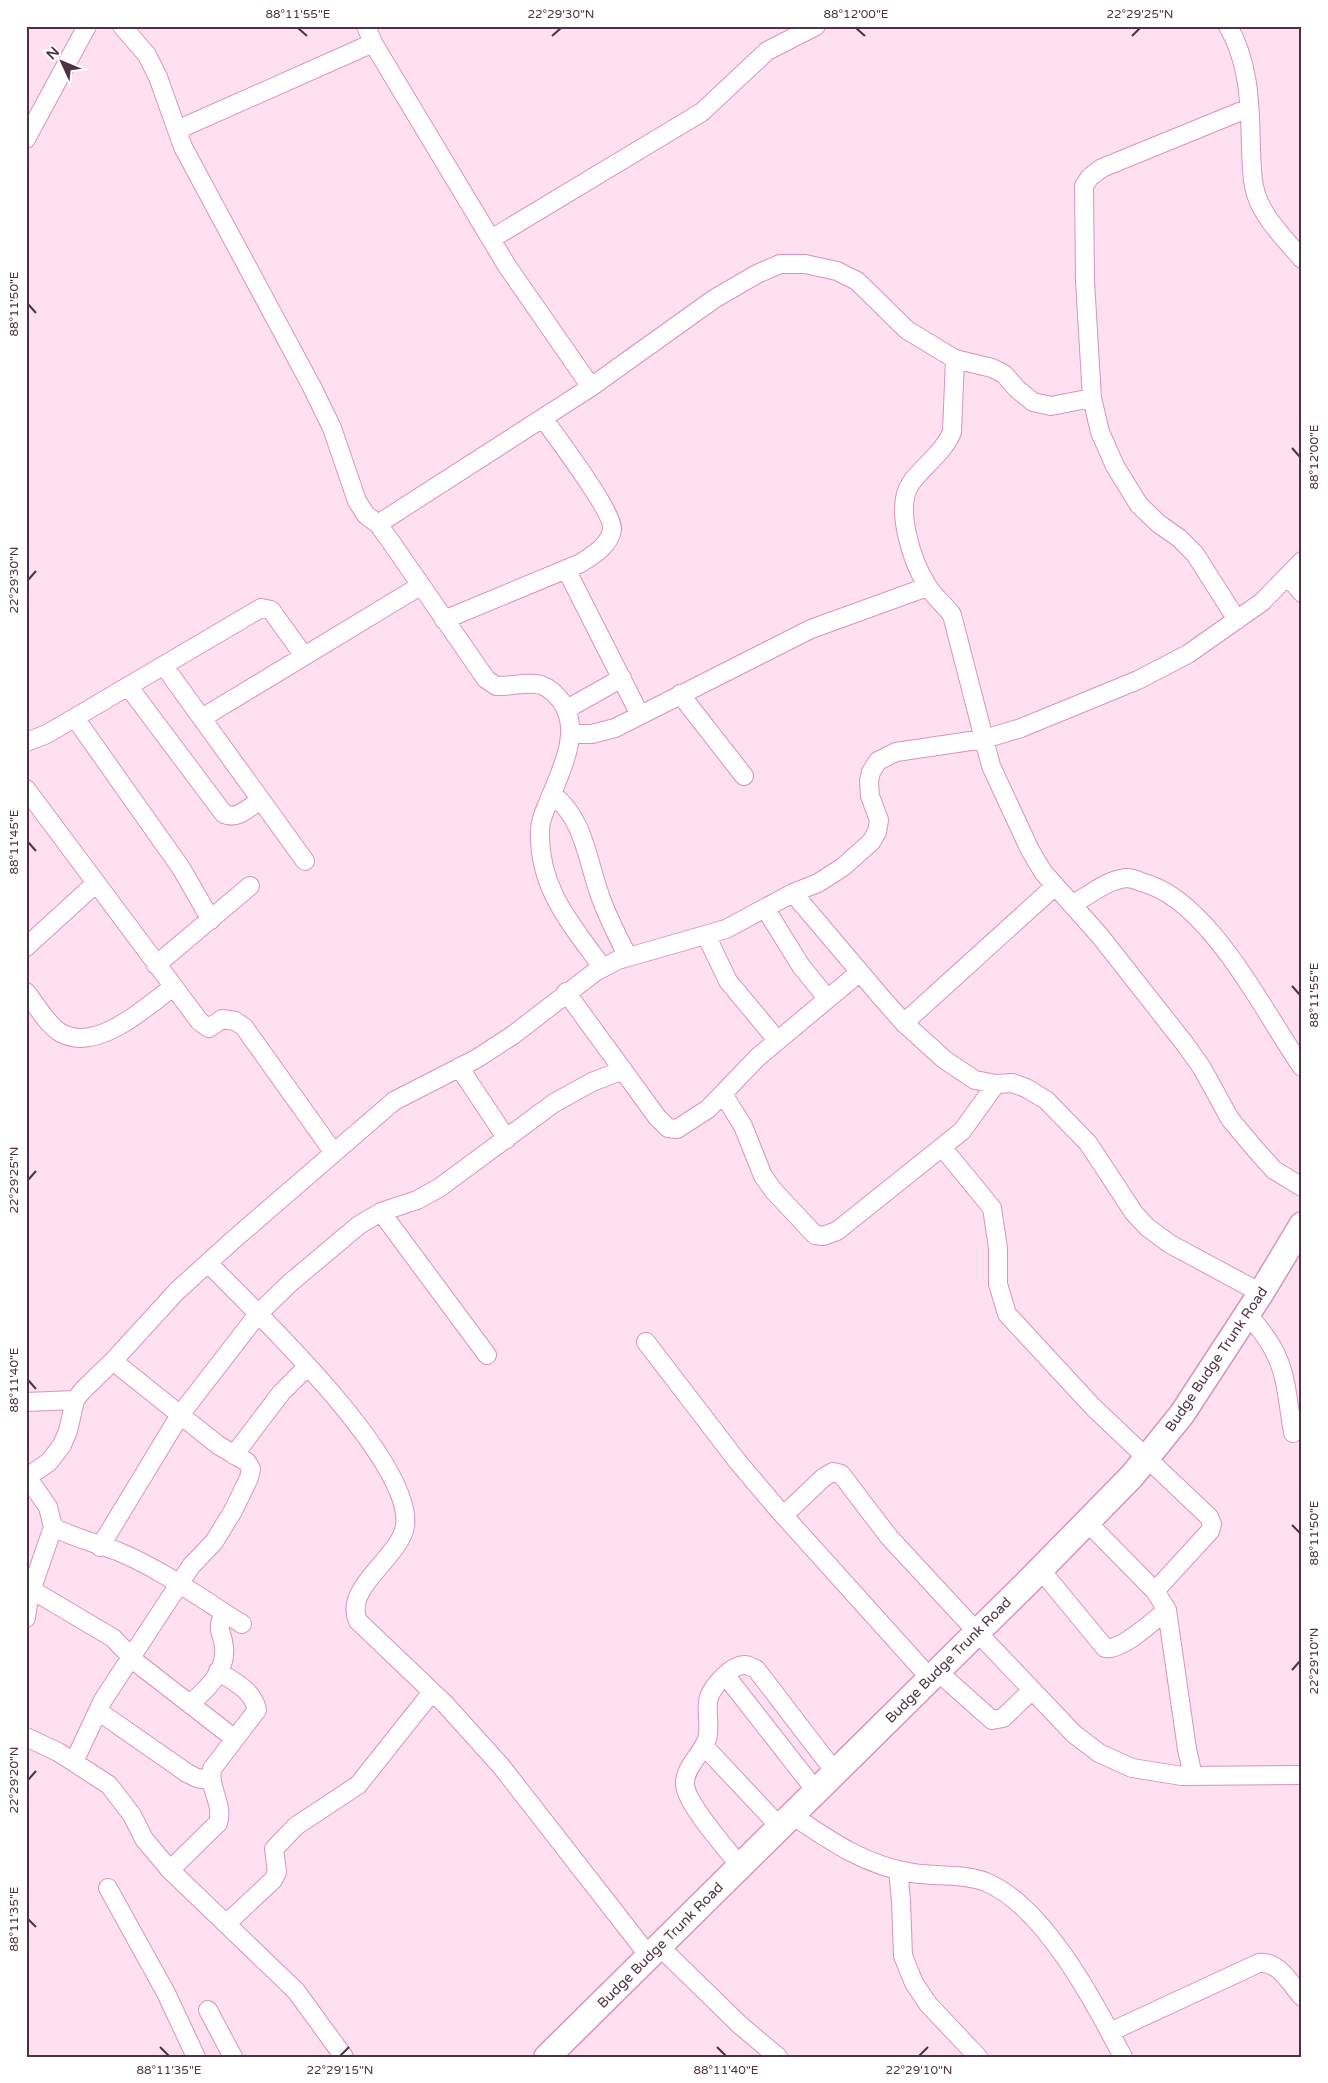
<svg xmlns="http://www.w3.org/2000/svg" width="1328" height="2083" viewBox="0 0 1328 2083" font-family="'Varela Round',sans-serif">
	<rect width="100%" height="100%" fill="#fee0f1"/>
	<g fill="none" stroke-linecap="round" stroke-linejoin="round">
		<g stroke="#d893bf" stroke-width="20">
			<path id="street" d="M122 26 147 55 158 77 183 147 312 387 332 428 357 501 366 515 378 524 391 542 486 679 496 686C510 687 527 681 541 685 550 688 555 694 561 701 582 729 562 769 550 798 546 808 540 819 540 830 538 888 571 924 603 968
				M366 26 373 43 507 266 591 387
				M1228 26C1250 64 1250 107 1251 149 1252 164 1251 179 1256 194 1263 218 1286 240 1302 259
				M177 130 373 43
				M26 139 87 26
				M491 239 702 112 767 51 816 26
				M955 359 952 432C944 452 924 465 911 483 894 507 912 562 927 585 933 596 944 604 952 615L991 766 1030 850 1043 872 1100 936 1185 1044 1202 1068 1230 1119 1256 1150 1274 1170 1302 1187
				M378 524 591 387 714 299 757 274 780 264H805L837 271 857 281 907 330 955 359 992 368 1004 374 1017 389 1033 402 1051 406 1092 398
				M566 569 640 715
				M1288 576 1302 593
				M444 620 581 563C593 555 609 546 612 530 615 514 555 435 543 418
				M1237 620 1195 554 1179 538 1159 524 1139 505 1115 466 1100 432 1092 398 1085 281 1084 186 1090 177 1102 168 1249 108
				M164 666 305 861
				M128 686 224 814C238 820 248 808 260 800
				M680 694 744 776
				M567 709 622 678
				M75 718 181 868 211 920
				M202 718 420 586
				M572 734H592L615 728 811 629 927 587
				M26 742 47 734 261 608 271 610 304 656
				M26 789 200 1022 209 1028 222 1019 235 1021 244 1027 334 1153
				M552 794C586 820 587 863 602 901 609 920 619 939 628 957
				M793 893 881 997 904 1023 945 1060 975 1080 996 1084 1012 1083 1026 1088 1046 1100 1088 1143 1134 1213 1147 1227 1170 1244 1261 1293
				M1072 905C1089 895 1107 880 1126 878 1131 878 1137 880 1141 882 1209 898 1264 1013 1302 1067
				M765 908 801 966 827 998
				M706 935 728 981 777 1040
				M26 947 95 884
				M156 965 250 886
				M26 992C36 1004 47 1025 61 1033 97 1053 146 1007 173 987
				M566 992 657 1117 668 1128 677 1129 708 1109 758 1057 860 972
				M904 1023 1055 886
				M459 1067 507 1139
				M723 1094 743 1126 763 1176 773 1190 815 1235 823 1236 837 1231 962 1131 996 1084
				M942 1147 992 1208 998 1248V1284L1007 1314 1093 1407 1209 1517 1212 1524 1210 1531 1155 1591
				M381 1212 487 1355
				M208 1263C254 1310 414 1461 405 1526 400 1558 343 1587 358 1621L445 1704 501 1766 649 1956
				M1247 1314C1287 1357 1284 1378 1293 1433
				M646 1342 738 1462 776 1507 930 1678
				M26 1402 75 1400
				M234 1455 281 1393 308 1366
				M26 1478 49 1462 62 1445 68 1431 75 1400 83 1390 113 1361 177 1291 232 1241 394 1101 476 1059 513 1035 595 972 618 960 726 929 793 893 818 883 843 867 871 842 877 832 879 820 870 796 869 781 871 772 878 761 896 752 984 739 1021 728 1138 680 1188 654 1262 602 1302 561
				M784 1515 824 1477 833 1472 841 1474 889 1537 977 1632 1074 1734 1099 1753 1132 1768 1182 1776 1302 1775
				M1087 1522 1155 1591 1167 1610 1187 1749 1193 1776
				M53 1527C74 1538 96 1543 117 1551 161 1569 202 1599 242 1624
				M100 1547 180 1415 258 1314 290 1283 359 1225 381 1212 417 1200 439 1188 554 1103 592 1082 623 1070
				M1040 1569 1105 1648C1122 1651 1153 1621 1167 1610
				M32 1590 113 1638 137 1663 235 1739
				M26 1618 29 1597 53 1527 48 1507 27 1477
				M937 1671 992 1720 1003 1718 1032 1690
				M726 1676 816 1791
				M190 1704C206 1690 227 1671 224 1647 222 1628 216 1635 223 1613
				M98 1711 187 1773 197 1778 210 1780
				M26 1737 58 1752 109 1785 132 1815 144 1839 170 1870 296 1991 344 2057
				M704 1746 780 1827
				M74 1762 103 1700 191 1566 214 1542 233 1511 249 1478 251 1469 247 1462 218 1445 113 1361
				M792 1815C830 1841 866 1866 913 1873 937 1877 966 1873 988 1883 1045 1908 1095 2003 1123 2057
				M740 1866C727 1849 685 1803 685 1784 684 1768 702 1754 707 1739 711 1726 705 1710 709 1697 713 1686 732 1664 745 1665 748 1665 753 1668 756 1669L835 1772
				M170 1870 218 1823C224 1803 208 1789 212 1769L257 1710C253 1690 234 1682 218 1671
				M898 1870 901 1901 903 1956 914 1983 928 2004 978 2057
				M108 1888 166 1993 196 2057
				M226 1924 273 1880 277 1872 274 1849 296 1826 358 1785 432 1692
				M659 1946 740 2025 778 2057
				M208 2010 233 2057
				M1110 2032 1259 1963C1279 1961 1290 1983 1302 1997"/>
		</g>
		<g stroke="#d893bf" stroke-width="28">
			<path id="secondary" d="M547 2057 1031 1579 1132 1476 1182 1414 1261 1293 1302 1225"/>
		</g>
		<use href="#street" stroke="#fff" stroke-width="18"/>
		<use href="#secondary" stroke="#fff" stroke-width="25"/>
	</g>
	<path fill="none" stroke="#4e3244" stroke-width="2" d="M298 28 307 36M856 28 865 36M552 36 561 28M1132 36 1140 28M28 304 36 313M1292 448 1300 457M28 580 36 571M28 842 36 851M1292 986 1300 995M28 1180 36 1171M28 1380 36 1389M1292 1525 1300 1533M1292 1670 1300 1661M28 1780 36 1771M28 1919 36 1927M160 2047 169 2056M717 2047 726 2056M340 2056 349 2047M919 2056 928 2047"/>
	<g text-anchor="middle" stroke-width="4.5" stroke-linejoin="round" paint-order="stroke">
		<g font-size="14" fill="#4e3244" stroke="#fff">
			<text transform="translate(1216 1359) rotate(-56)" y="5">Budge Budge Trunk Road</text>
			<text transform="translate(948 1660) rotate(-45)" y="5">Budge Budge Trunk Road</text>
			<text transform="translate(660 1945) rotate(-45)" y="5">Budge Budge Trunk Road</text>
		</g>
	</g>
	<rect width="1328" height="2083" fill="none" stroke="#ffffff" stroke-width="55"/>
	<g transform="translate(62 62) rotate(314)" stroke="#ffffff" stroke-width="4" paint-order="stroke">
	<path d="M0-4L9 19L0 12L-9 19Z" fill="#4e3244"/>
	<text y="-8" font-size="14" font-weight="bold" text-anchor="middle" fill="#4e3244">N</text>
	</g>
	<rect x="28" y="28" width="1272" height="2028" fill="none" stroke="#4e3244" stroke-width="2"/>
	<g font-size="12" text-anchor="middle" fill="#4e3244">
		<text x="298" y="18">88°11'55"E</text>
		<text x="561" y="18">22°29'30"N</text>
		<text x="856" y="18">88°12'00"E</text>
		<text x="1140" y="18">22°29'25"N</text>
		<text transform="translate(14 304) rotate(-90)" y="4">88°11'50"E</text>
		<text transform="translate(1314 457) rotate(-90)" y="4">88°12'00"E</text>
		<text transform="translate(14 580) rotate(-90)" y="4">22°29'30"N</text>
		<text transform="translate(14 842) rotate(-90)" y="4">88°11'45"E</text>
		<text transform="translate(1314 995) rotate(-90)" y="4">88°11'55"E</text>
		<text transform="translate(14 1180) rotate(-90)" y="4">22°29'25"N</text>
		<text transform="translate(14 1380) rotate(-90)" y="4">88°11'40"E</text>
		<text transform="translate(1314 1533) rotate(-90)" y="4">88°11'50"E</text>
		<text transform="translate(1314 1661) rotate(-90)" y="4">22°29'10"N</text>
		<text transform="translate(14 1780) rotate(-90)" y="4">22°29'20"N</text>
		<text transform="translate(14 1919) rotate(-90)" y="4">88°11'35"E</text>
		<text x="169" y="2074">88°11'35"E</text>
		<text x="340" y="2074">22°29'15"N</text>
		<text x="726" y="2074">88°11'40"E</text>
		<text x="919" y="2074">22°29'10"N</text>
	</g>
</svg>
